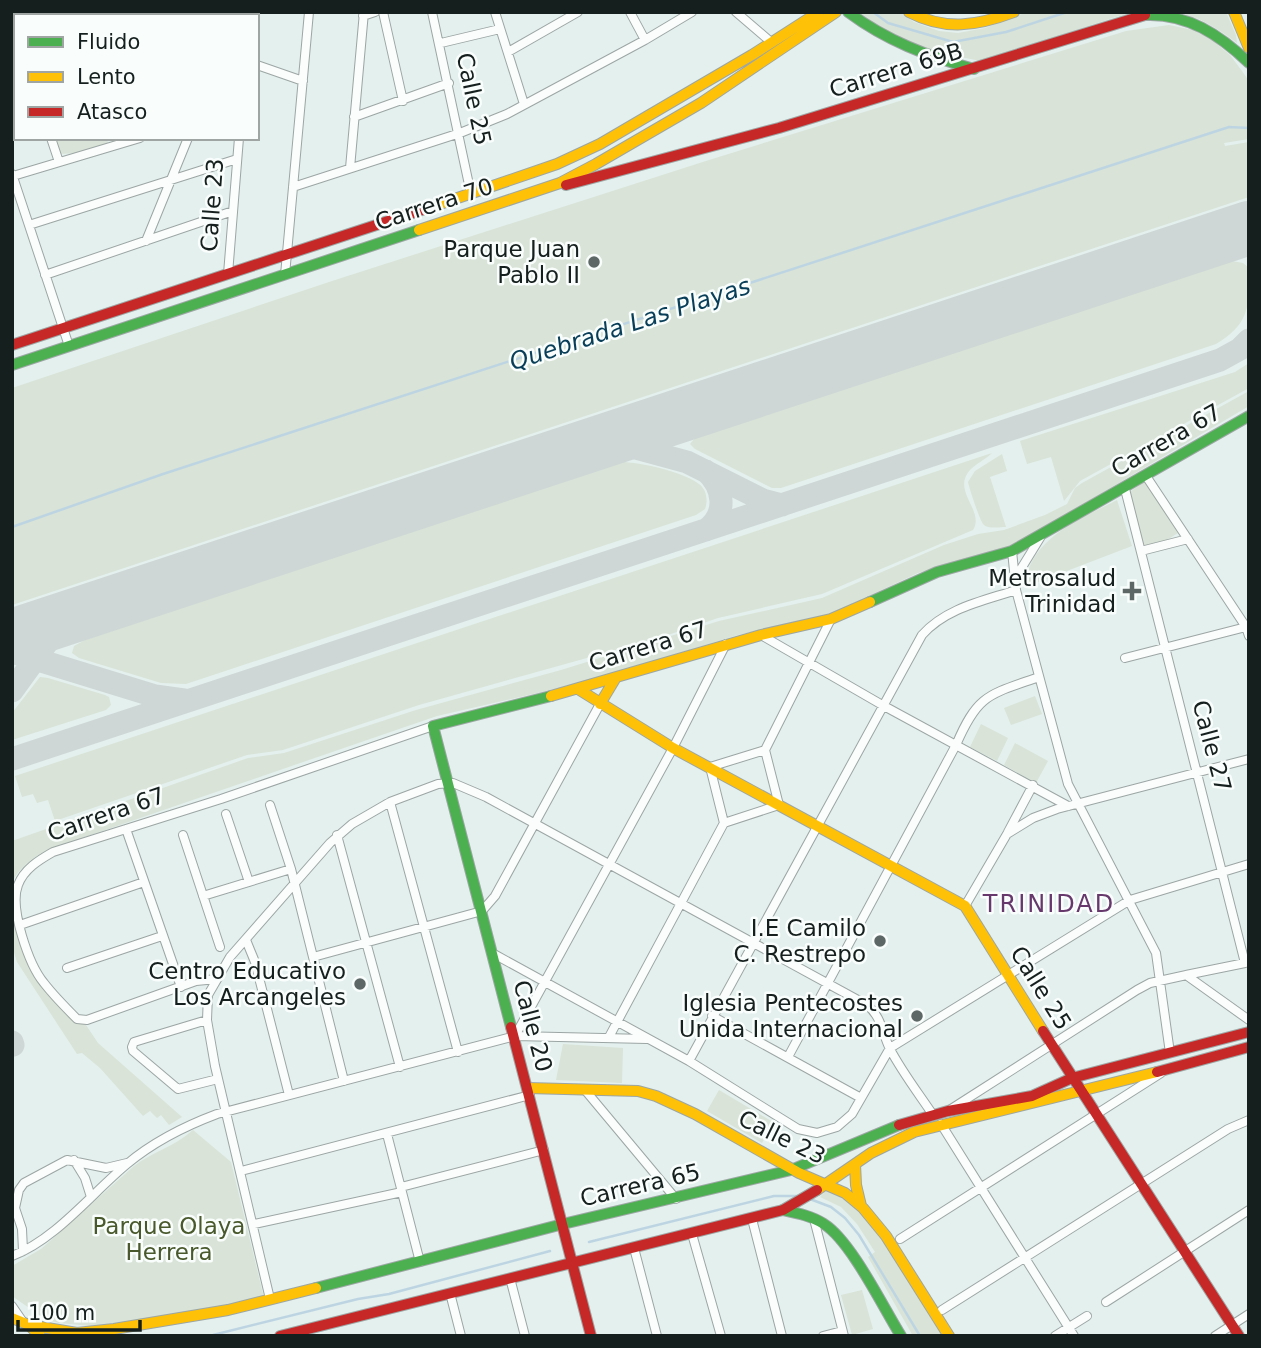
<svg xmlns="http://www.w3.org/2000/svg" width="1261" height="1348" viewBox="0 0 1261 1348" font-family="'DejaVu Sans',sans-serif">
	<rect width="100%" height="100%" fill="#e3f0ee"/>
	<path fill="#d9e3d7" d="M858 12H900L914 22 939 31 958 33 985 28 1027 12H1137L1116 17 981 61 924 50 901 41 878 28Z
		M1174 12H1226L1236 35 1237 43C1217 28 1199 16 1174 12Z
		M1169 25 1193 30 1212 40 1230 55 1242 71 1249 81V139L1224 143 1225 146 1249 142V197L12 605V388L332 281 709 160 1126 31Z
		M51 138H107L108 144 84 153 56 154Z
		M1232 261 1243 263 1249 268C1249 305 1251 323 1216 344L781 488H772L695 449 690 444 696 437 1219 262Z
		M1249 363V388L1080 481 1064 501 1051 457 1027 464 1020 441 1235 372Z
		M1249 391V406L1029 536 1009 546 918 573 830 614 738 635 581 683 437 716 47 850C32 858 20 867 12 882V841L248 758 284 753 416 710 561 670 719 621 822 598 944 545 978 534 1004 530 1045 515 1067 504 1075 488 1082 483Z
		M992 453C984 461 970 466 966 476 957 495 984 512 973 530L822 594 718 618 662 637 419 705 283 750 247 755 55 821 48 800 37 803 33 794 22 797 15 776Z
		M1002 454 1007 471 990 477 1006 527C1000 527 988 529 984 525 980 522 969 487 968 482L975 471Z
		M620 462C641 462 683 472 699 484 707 490 708 501 705 509L696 515 186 684 161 683 79 658 72 653 74 646 85 640Z
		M1146 481 1178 533 1162 543 1143 548 1128 493Z
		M1117 500 1132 546 1025 587C1028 539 1080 519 1117 500Z
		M40 677 48 678 105 695 109 697 111 705 106 710 12 740V713Z
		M1035 696 1042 714 1011 725 1004 708Z
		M981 724 1008 738 997 761 970 747Z
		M1015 743 1048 761 1036 783 1004 765Z
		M12 911C15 921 17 933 20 943 27 962 62 1025 84 1022L98 1043 182 1117 169 1125 161 1115 157 1118 150 1111 143 1116 100 1068 82 1053 77 1054 17 962 12 946Z
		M563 1044 623 1048 622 1083 556 1080Z
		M719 1090 773 1122 762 1143 707 1111Z
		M193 1130 231 1162 264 1298 185 1315 91 1326 59 1323 45 1319 12 1296V1266L41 1249 134 1166C154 1151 174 1147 193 1130Z
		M830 1186 874 1223 943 1336H913L868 1257 875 1252 857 1224 841 1207 820 1197Z
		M862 1290 873 1329 852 1335 841 1295Z"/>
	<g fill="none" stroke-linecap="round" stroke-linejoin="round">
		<path stroke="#bdd5e2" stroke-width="2.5" d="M873 12 888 23 953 42 1006 32 1067 12
			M12 527 163 474 1229 127 1249 128
			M810 1199 831 1207 845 1218 859 1235 920 1336
			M589 1242 774 1196H800
			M213 1335 358 1299 389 1294 550 1251"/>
		<path stroke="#ced7d6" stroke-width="23" d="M1235 233 1249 234
			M606 440 687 462 763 500 782 505
			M706 471C724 488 728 514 706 530
			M12 652 155 696 184 700
			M12 691 59 626 74 616
			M12 759 1220 360 1240 349 1249 340
			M12 1042 13 1045"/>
		<path stroke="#ced7d6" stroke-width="54" d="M12 636 1249 228"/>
		<g stroke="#9ca6a4" stroke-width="10">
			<path id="street" d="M60 12 61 16
				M190 12V16
				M383 12 403 101
				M432 12 471 194
				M495 12 524 104
				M630 12 645 40
				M736 12 771 42
				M107 16 121 12
				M248 16 249 12
				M363 16 375 12
				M12 20 16 31
				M441 43 500 29
				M12 44 16 43
				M508 52 578 12
				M257 65 303 81
				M354 117 449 83
				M51 138 59 162
				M350 168 364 12
				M12 174 69 346
				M13 176 140 138
				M293 187 460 133 507 114 645 40 692 12
				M29 225 237 159
				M146 241 188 138
				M228 274 239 138
				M45 275 233 211
				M285 275 309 12
				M1146 476 1246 627 1249 636
				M1125 489 1245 963 1186 975 1249 1020
				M1012 551 1016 590 1068 784 1156 953 1170 1053
				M1141 551 1188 539
				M1016 577 1040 538
				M761 635 884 706 1068 806
				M1125 658 1246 627
				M390 802 458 1052
				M270 805 291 869 344 1081
				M226 814 249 882
				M724 823 710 767 765 750
				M126 829 181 987
				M1008 832 1033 785
				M183 835 220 947
				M337 835 400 1067
				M203 896 291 869
				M965 906 1007 834 1033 818 1057 809 1249 759
				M20 925 144 882
				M246 940 255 962 289 1095
				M492 953 689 1061 798 1129 817 1133 837 1127 852 1114 890 1048 1130 900 1249 864
				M313 957 482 911 495 896 600 704
				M67 968 162 936
				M217 979 196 981 87 1020 77 1019C66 1008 54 996 44 983 29 965 9 908 18 885 24 869 39 860 53 852L221 799 433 726
				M712 1016 861 1098
				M207 1020 134 1042 132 1047 133 1051 178 1089 218 1079
				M515 1036 673 748 726 644
				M609 1037 724 823 779 805 765 750 831 619
				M788 1057 956 745C978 694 988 695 1039 677
				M689 1061 922 635C946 608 983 601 1016 590
				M585 1090 676 1199
				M951 1109 1137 990 1150 983 1191 974
				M941 1124 1074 1336
				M387 1134 420 1262
				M74 1160 85 1178 91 1197
				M241 1171 530 1095
				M401 1187 544 1150
				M752 1219 782 1336
				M814 1219 844 1336
				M254 1224 402 1192
				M692 1234 721 1336
				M900 1239 1161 1073
				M634 1248 657 1336
				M23 1251 22 1229 15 1208 19 1190 24 1183 67 1160 106 1168 127 1163
				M12 1256C55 1240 92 1193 127 1164 152 1143 185 1126 217 1114L515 1036 647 1039
				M510 1278 525 1336
				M450 1293 461 1336
				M270 1299 215 1066 207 1020 208 995 230 957 330 843 352 824 390 802 438 784 453 783 486 797 867 1005C882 1017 882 1033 890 1049 902 1072 919 1094 933 1115
				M1106 1302 1249 1210
				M12 1306 23 1322
				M942 1310 1228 1129 1249 1120
				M823 1336 842 1331
				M1055 1336 1087 1316
				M1215 1336 1249 1314"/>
		</g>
		<g stroke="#9ca6a4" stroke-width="12">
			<path id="fast" d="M848 12C887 41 927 56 974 69
				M1145 15C1187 13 1220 35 1249 63
				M12 365 419 230
				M870 602 937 572 1012 551 1249 416
				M511 1027 433 726 551 696
				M783 1210C797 1213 812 1216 824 1224 851 1241 883 1307 901 1336
				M316 1288 563 1224 791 1170 899 1125"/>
		</g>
		<g stroke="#9ca6a4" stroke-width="12">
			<path id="slow" d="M909 12C945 31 977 26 1014 12
				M1234 12 1249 48
				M437 205 557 164 600 144 752 55 819 12
				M419 230 560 183 596 164 701 103 836 12
				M578 689 673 748 965 906 1043 1031
				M551 696 761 635 831 619 870 602
				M600 704 615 679
				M528 1088 638 1091 656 1096 695 1114 799 1173 845 1193 863 1208 886 1236 949 1336
				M855 1164 856 1185 861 1206
				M817 1190 871 1153 914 1132 1157 1072
				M12 1318 29 1325 40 1336
				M29 1325 77 1333 114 1329 228 1310 316 1288"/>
		</g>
		<g stroke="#9ca6a4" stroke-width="12">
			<path id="jam" d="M566 185 779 128 1145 15
				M12 345 437 205
				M511 1027 591 1336
				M1043 1031 1239 1336
				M1157 1072 1249 1047
				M899 1125 948 1111 1032 1096 1072 1078 1249 1032
				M280 1336 783 1210 817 1190"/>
		</g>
		<use href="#street" stroke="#fbfdfc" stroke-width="8"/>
		<use href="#fast" stroke="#4caf50" stroke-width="10"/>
		<use href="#slow" stroke="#ffc107" stroke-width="10"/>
		<use href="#jam" stroke="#c62828" stroke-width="10"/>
	</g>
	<g fill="#5d6866" stroke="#f9fefd" stroke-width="2.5">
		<circle cx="594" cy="262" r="7"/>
		<path d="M1128.5 580.5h7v7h7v7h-7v7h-7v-7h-7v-7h7z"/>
		<circle cx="880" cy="941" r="7"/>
		<circle cx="360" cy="984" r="7"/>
		<circle cx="917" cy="1016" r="7"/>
	</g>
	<g text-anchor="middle" stroke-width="5" stroke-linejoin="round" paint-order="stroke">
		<g font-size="23" fill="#151f1d" stroke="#f9fefd">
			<text transform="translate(896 70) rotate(-17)" y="8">Carrera 69B</text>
			<text transform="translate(474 99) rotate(78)" y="8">Calle 25</text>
			<text transform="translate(434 204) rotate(-18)" y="8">Carrera 70</text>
			<text transform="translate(212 205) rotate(-86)" y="8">Calle 23</text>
			<text transform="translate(1166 440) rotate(-30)" y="8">Carrera 67</text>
			<text transform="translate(648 646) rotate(-17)" y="8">Carrera 67</text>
			<text transform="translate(1212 746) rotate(75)" y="8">Calle 27</text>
			<text transform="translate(106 814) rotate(-19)" y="8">Carrera 67</text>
			<text transform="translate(1041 988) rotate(58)" y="8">Calle 25</text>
			<text transform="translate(533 1026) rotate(75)" y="8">Calle 20</text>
			<text transform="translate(782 1137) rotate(26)" y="8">Calle 23</text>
			<text transform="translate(640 1185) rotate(-13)" y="8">Carrera 65</text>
		</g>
		<g font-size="23" fill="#151f1d" stroke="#f9fefd" text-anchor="end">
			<text x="580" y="257">Parque Juan<tspan x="580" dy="26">Pablo II</tspan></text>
			<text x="1116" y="586">Metrosalud<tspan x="1116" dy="26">Trinidad</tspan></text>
			<text x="866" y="936">I.E Camilo<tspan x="866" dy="26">C. Restrepo</tspan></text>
			<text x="346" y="979">Centro Educativo<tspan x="346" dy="26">Los Arcangeles</tspan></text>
			<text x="903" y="1011">Iglesia Pentecostes<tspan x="903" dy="26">Unida Internacional</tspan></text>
		</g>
		<g font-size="23" fill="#49592b" stroke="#f9fefd">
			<text x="169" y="1234">Parque Olaya<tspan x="169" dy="26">Herrera</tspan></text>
		</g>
		<g font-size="24" font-style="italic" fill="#093e59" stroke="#f9fefd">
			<text transform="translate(630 324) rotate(-18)" y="8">Quebrada Las Playas</text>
		</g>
		<g font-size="24" letter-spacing="2" fill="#67386c" stroke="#f9fefd">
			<text x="1049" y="912">TRINIDAD</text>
		</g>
	</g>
	<rect width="1261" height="1348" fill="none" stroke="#151f1d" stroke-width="28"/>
	<rect x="14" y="14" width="245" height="126" fill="#f9fefd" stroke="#9ea5a3" stroke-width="2"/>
	<rect x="28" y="37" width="35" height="10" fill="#4caf50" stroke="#9ea5a3" stroke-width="2"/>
	<text x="77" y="49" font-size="21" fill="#151f1d">Fluido</text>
	<rect x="28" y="72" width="35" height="10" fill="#ffc107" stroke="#9ea5a3" stroke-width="2"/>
	<text x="77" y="84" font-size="21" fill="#151f1d">Lento</text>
	<rect x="28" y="107" width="35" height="10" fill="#c62828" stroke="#9ea5a3" stroke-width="2"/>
	<text x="77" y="119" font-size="21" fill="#151f1d">Atasco</text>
	<path d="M18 1320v10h122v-10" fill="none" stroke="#151f1d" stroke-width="3.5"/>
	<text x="28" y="1320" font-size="21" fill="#151f1d" stroke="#f9fefd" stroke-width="5" paint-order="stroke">100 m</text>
</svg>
